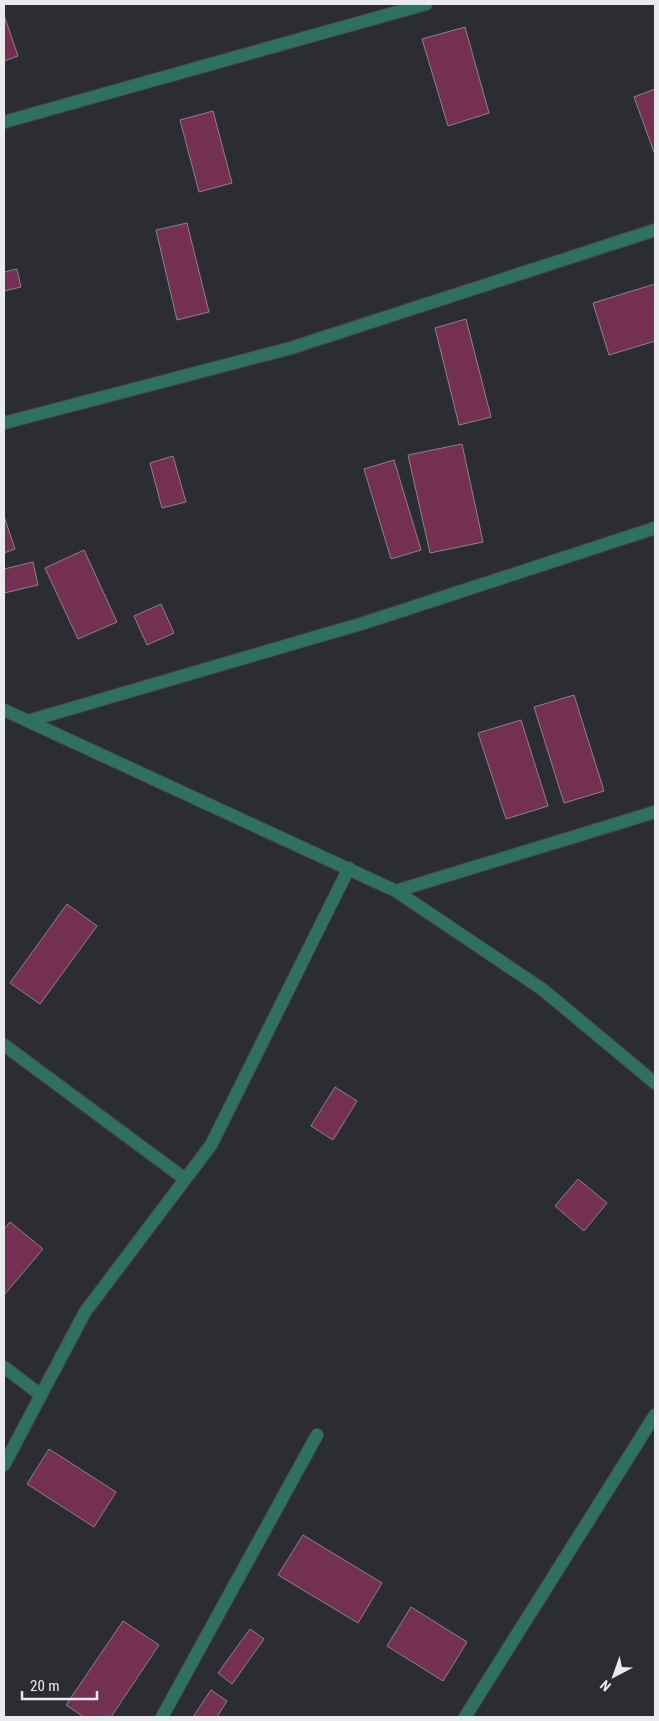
<svg xmlns="http://www.w3.org/2000/svg" width="659" height="1721" viewBox="0 0 659 1721" font-family="'Roboto Condensed',sans-serif">
	<rect width="100%" height="100%" fill="#2b2d33"/>
	<path fill="#743052" stroke="#8c8387" d="M4 15 18 56 4 61Z
		M465 27 489 113 448 126 422 39Z
		M655 89V155L634 97Z
		M213 111 232 183 199 192 180 120Z
		M187 223 209 312 177 320 156 230Z
		M17 269 21 287 4 291V272Z
		M655 284V341L609 355 593 303Z
		M466 319 491 417 459 425 435 328Z
		M462 444 483 542 430 553 408 455Z
		M173 456 186 502 162 508 150 463Z
		M394 460 421 550 391 559 364 469Z
		M4 516 15 549 4 553Z
		M84 550 117 622 78 639 45 568Z
		M33 562 38 585 4 593V569Z
		M161 604 174 633 147 645 134 616Z
		M574 695 604 791 564 803 534 707Z
		M521 720 548 806 506 819 478 733Z
		M67 904 97 926 40 1004 10 983Z
		M335 1087 357 1101 333 1140 311 1126Z
		M578 1179 607 1203 584 1231 555 1206Z
		M10 1222 43 1249 4 1295V1229Z
		M49 1449 116 1492 94 1527 27 1484Z
		M303 1535 382 1583 358 1623 278 1575Z
		M411 1607 467 1642 443 1681 387 1646Z
		M123 1621 159 1645 111 1717H84L66 1705Z
		M250 1629 264 1639 232 1684 218 1673Z
		M211 1690 227 1701 217 1717H193Z"/>
	<g fill="none" stroke-linecap="round" stroke-linejoin="round">
		<g stroke="#46484d" stroke-width="14">
			<path id="minor" d="M4 122 426 4
				M4 423 291 348 655 230
				M4 710 396 891 542 989 655 1083
				M28 721 364 623 655 528
				M396 891 655 812
				M4 1045 185 1179
				M4 1367 41 1395
				M4 1465 85 1312 211 1145 349 868
				M162 1717 317 1435
				M465 1717 655 1415"/>
		</g>
		<use href="#minor" stroke="#2e715e" stroke-width="12"/>
	</g>
	<rect width="659" height="1721" fill="none" stroke="#e9ebef" stroke-width="10"/>
	<g transform="translate(614 1676) rotate(221)" stroke="#2b2d33" stroke-width="4" paint-order="stroke">
	<path d="M0-4L9 19L0 12L-9 19Z" fill="#e9ebef"/>
	<text y="-8" font-size="14" font-weight="bold" text-anchor="middle" fill="#e9ebef">N</text>
	</g>
	<path d="M22 1691v8h75v-8" fill="none" stroke="#e9ebef" stroke-width="2.5"/>
	<text x="30" y="1691" font-size="15" fill="#e9ebef" stroke="#2b2d33" stroke-width="4" paint-order="stroke">20 m</text>
</svg>
